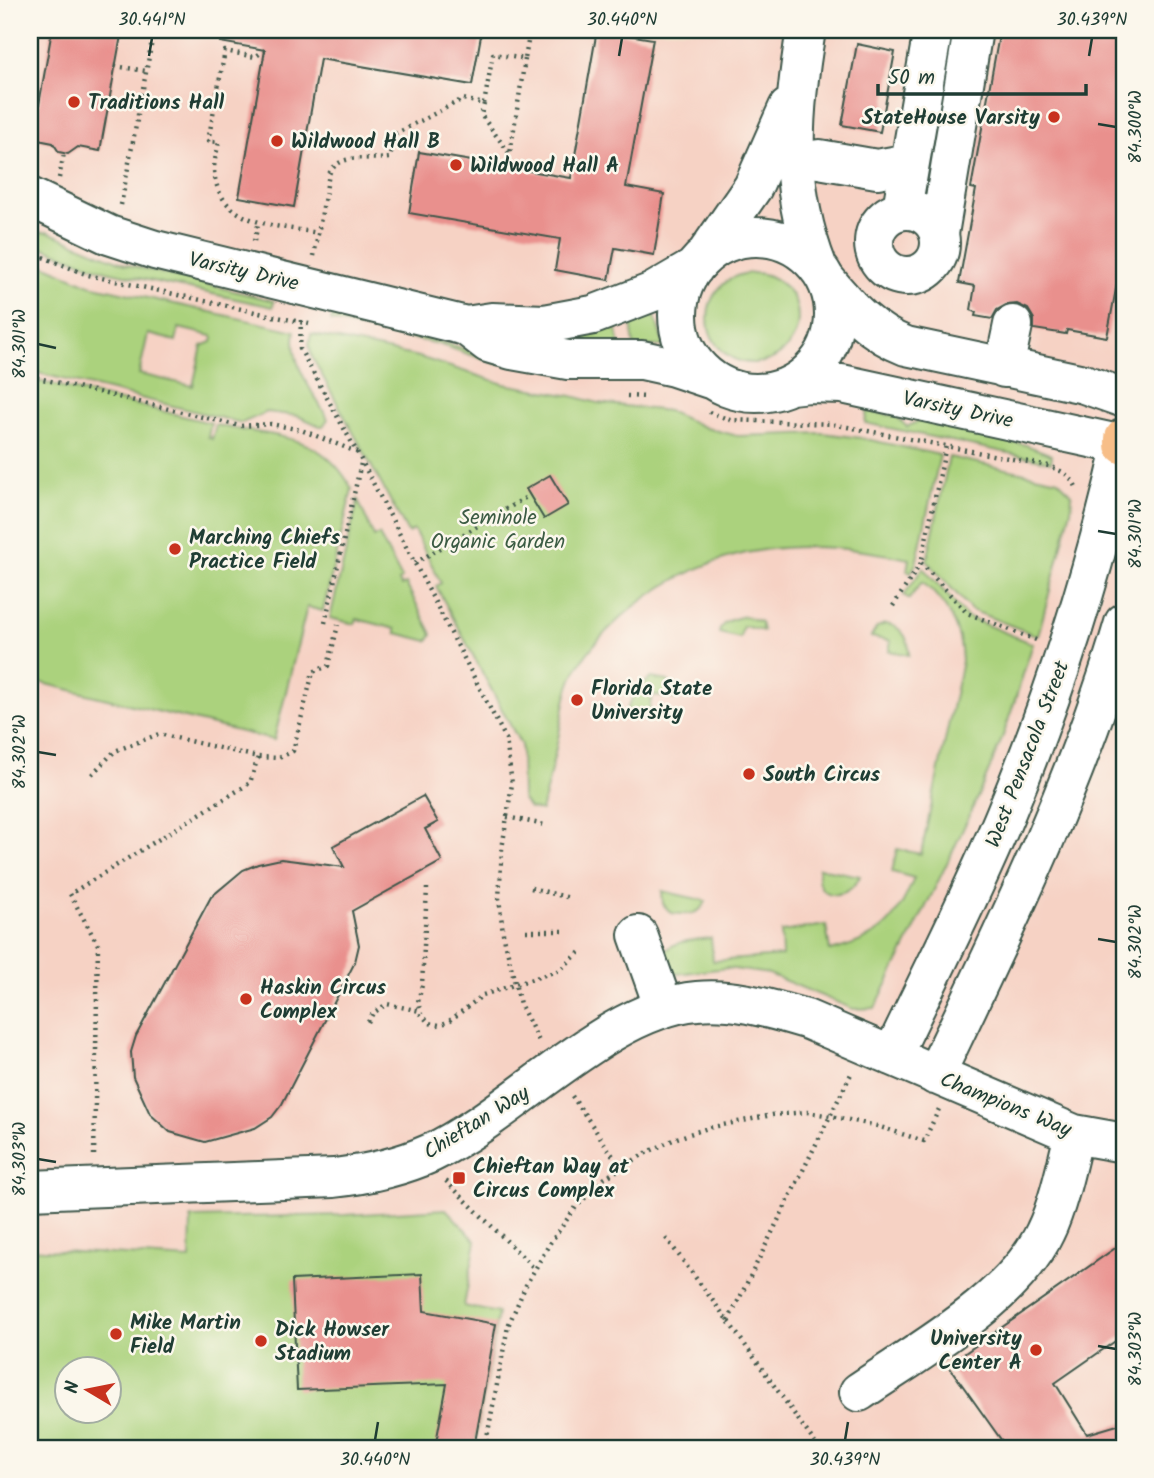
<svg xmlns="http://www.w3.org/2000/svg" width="1154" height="1478" viewBox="0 0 1154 1478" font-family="Kalam,sans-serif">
	<rect width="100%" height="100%" fill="#fbf7ec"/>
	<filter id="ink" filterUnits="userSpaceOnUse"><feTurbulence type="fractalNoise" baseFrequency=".0143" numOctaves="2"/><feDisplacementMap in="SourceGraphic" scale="14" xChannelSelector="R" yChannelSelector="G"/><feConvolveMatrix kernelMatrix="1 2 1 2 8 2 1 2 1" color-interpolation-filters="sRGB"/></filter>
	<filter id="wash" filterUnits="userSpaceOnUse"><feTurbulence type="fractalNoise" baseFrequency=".00686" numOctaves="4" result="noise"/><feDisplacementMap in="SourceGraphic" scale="28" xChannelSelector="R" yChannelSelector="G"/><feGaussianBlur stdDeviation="1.57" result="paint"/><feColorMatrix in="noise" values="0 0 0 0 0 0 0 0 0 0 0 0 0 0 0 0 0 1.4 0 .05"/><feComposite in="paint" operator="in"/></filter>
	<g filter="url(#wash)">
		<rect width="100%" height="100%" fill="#ece5c6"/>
		<path fill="#f6d2c4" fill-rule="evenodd" d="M30 30H1124V1448H30ZM66 1370H108V1412H66Z"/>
		<path fill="#abd27d" stroke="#658858" stroke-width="2" fill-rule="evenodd" d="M30 225 34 233 48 232 125 264 274 301 273 307 106 271 30 243Z
			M30 259 90 285 295 331C289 363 313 392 328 419L323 426H320L298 416 267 412 242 423 30 371ZM179 328 212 336 213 338 212 342 202 346 193 386 139 374 148 334 176 341Z
			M708 318a45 45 0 1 1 90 0a45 45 0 1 1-90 0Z
			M649 312 654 314 664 346H634L631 321Z
			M332 315 440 341 499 360 498 364 438 344 331 321Z
			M616 325 620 347 536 341Z
			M311 334 419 357 504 384 572 396 598 403 668 411 706 428 738 436 823 433 861 438 940 455 916 564 911 572 907 571 909 559C808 537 718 540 632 608 613 624 591 645 578 667 567 685 564 707 560 728 555 756 548 783 541 811L529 808 522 798 521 745 436 586 441 583 414 530 408 533 312 357 309 345Z
			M30 379 211 423 208 437 212 439 216 425C272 438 321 430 352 489L323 611 307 607 274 740 30 680Z
			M867 411 896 416 907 427 918 421 1026 445 1052 455 1051 462 865 423Z
			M949 457 1058 480 1072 494 1071 510 1038 636 971 610 927 561Z
			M358 500 374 537 379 535 402 579 399 581 401 586 406 584 432 634 428 641 396 633V629L357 619 355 624 330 618Z
			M923 568 967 617 1033 644C1022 676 1013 709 1001 741 965 832 919 920 875 1008L853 1009 769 974 727 968 676 974 671 973 661 955C673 940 693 940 711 938L713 961 782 956 781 932 826 925 830 951C879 939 896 924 914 878L892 872 897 849 921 854 962 661C961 628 948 603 922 582L909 599 904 595Z
			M745 616 761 622 763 631 743 626 740 638 719 633C721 620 734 619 745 616Z
			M885 624C901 625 910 639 909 655L889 651 891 641 871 637 877 627Z
			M651 678 668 681 673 687 675 699 652 695 648 716 626 712C631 698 639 686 651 678Z
			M819 868 860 876C848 903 811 900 819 868Z
			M662 891 706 901C701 916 684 915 671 913L663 904Z
			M446 1209 476 1241 464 1306 498 1313 474 1448H30V1249L190 1259 191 1218 345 1215ZM66 1370H108V1412H66Z"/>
		<g id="blocks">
			<path fill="#e9908d" d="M52 30H122L100 151 78 147 68 154 59 152 53 143 33 139Z
				M221 30H482L472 85 320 59 294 207 239 197 265 50 220 42Z
				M597 30 653 39 626 187 664 194 654 255 615 248 609 280 555 270 560 239 409 213 419 152 571 178Z
				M1000 30H1090L1124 36V246L1107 337 1067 330 1066 334 1034 329V319L1028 309 1017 304 1006 305 997 310 992 319 975 316 976 312 971 310 975 286 959 283 976 189 971 188Z
				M857 44 895 52 880 132 842 125Z
				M550 475 568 505 544 519 526 489Z
				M423 796 438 822 425 829 442 861 352 911 359 945 355 962 282 1104 272 1117 255 1128 205 1142 170 1132 150 1114 133 1077 131 1052 136 1036 211 897 243 870 258 864 281 859 344 867 333 846Z
				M1124 1242V1335L1055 1383 1087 1434 1124 1423V1448H1007L948 1365Z
				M422 1274 424 1311 496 1324 474 1448H435L447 1384 297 1390 292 1280Z"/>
		</g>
	</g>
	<g filter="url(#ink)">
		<use href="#blocks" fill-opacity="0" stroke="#3e564a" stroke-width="2"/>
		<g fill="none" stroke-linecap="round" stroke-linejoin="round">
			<g stroke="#3e564a" stroke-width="42">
				<path id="minor" d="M806 30C792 113 786 188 818 268
					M819 159 877 169 910 163
					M30 197 109 235 155 250 466 326 492 322 545 324 593 315 653 292 694 268
					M902 209 933 30
					M874 243a33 33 0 1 1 66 0a33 33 0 1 1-66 0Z
					M939 234 973 30
					M678 315a78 78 0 1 1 156 0a78 78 0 1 1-156 0Z
					M707 253 753 187 788 108
					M826 280C849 308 872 333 906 346L1084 384 1124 398
					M466 326 488 343 512 350 568 360H642L674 367 710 379
					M1004 368 1013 325
					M791 385 809 383 842 384 1123 445C1094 572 1055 695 1005 815 971 897 930 976 892 1056
					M638 935 664 1008
					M935 1075C1006 927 1078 781 1124 623
					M30 1190 334 1178C368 1174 400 1167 431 1153 514 1114 606 1009 697 1001 734 997 771 1009 806 1019L1074 1134 1124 1143
					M859 1392C919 1351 1014 1299 1045 1232 1058 1206 1067 1163 1074 1134"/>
			</g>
			<g stroke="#3e564a" stroke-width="42">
				<path id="major" d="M1124 438V445"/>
			</g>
			<path stroke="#3e564a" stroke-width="4.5" stroke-dasharray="2 5" stroke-linecap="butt" d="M265 50 255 57 225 51 208 141 219 142C217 151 214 161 214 170 218 226 276 225 318 233
				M115 66 146 71
				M484 104 481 115 510 154 525 59
				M59 178 64 153
				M121 205 154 30
				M254 241 259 222
				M30 252 88 275 309 324
				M314 256 329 174C341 151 367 161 390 158L395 134 463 99 484 104 493 54 525 59 530 30
				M301 320 300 349 357 452 506 739 512 784 502 849 499 898 503 933 520 1004 540 1043
				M30 376 240 426 271 424 301 430 357 452
				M627 396 647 397
				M709 412 730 420 832 424 1049 466C1062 471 1072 476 1077 489
				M415 563 530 495
				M921 563 967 613 1036 640
				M893 606 921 563 946 446
				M325 623 361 463
				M92 774 115 751 159 734 258 757 279 758 293 751 313 672 328 666 338 625
				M507 817 545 825
				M427 888 422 985 418 1002 421 1014 429 1023 439 1025 448 1022 483 995 560 970 581 951
				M531 888 570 898
				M526 931H564
				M368 1022 373 1013 387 1004 420 1011
				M572 1096 622 1169
				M94 1155 98 945 70 894 250 783 258 757
				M446 1181 535 1269
				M666 1238 728 1321 815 1443
				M728 1321 851 1074
				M485 1448 508 1326 526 1285 550 1243 576 1207 605 1178 644 1154 677 1138 708 1128 772 1115 807 1112 831 1116 877 1126 924 1141 939 1109"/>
			<use href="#minor" stroke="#fff" stroke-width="38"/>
			<use href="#major" stroke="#f7be88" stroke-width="38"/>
		</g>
	</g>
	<path fill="none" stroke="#1f3d34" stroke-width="2.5" d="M149 56 152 38M619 56 622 38M1089 56 1092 38M1098 124 1116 127M38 344 56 348M1098 531 1116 534M38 752 56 755M1098 939 1116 942M38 1159 56 1162M1098 1346 1116 1349M375 1440 378 1422M845 1440 848 1422"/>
	<g fill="#c8321e" stroke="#fbf7ec" stroke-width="2.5">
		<circle cx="74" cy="102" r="7"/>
		<circle cx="1054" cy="117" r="7"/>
		<circle cx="277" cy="141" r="7"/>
		<circle cx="456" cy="165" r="7"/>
		<circle cx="175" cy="549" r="7"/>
		<circle cx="577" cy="700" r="7"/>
		<circle cx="749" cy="774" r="7"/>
		<circle cx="246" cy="999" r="7"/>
		<rect x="452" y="1171" width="14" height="14" rx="3.5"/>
		<circle cx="116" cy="1334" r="7"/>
		<circle cx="261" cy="1341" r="7"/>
		<circle cx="1036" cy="1350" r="7"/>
	</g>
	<g text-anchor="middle" stroke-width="5" stroke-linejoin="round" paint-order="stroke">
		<g font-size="21" font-weight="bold" fill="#1f3d34" stroke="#fbf7ec" text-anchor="start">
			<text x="88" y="109">Traditions Hall</text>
			<text x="1040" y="124" text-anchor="end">StateHouse Varsity</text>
			<text x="291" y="148">Wildwood Hall B</text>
			<text x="470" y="172">Wildwood Hall A</text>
			<text x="189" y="544">Marching Chiefs<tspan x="189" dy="24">Practice Field</tspan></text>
			<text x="591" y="695">Florida State<tspan x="591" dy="24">University</tspan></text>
			<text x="763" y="781">South Circus</text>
			<text x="260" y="994">Haskin Circus<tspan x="260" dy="24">Complex</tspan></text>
			<text x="473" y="1173">Chieftan Way at<tspan x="473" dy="24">Circus Complex</tspan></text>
			<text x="130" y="1329">Mike Martin<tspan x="130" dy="24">Field</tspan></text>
			<text x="275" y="1336">Dick Howser<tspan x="275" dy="24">Stadium</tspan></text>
			<text x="1022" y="1345" text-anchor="end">University<tspan x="1022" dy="24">Center A</tspan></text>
		</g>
		<g font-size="21" fill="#1f3d34" stroke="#fbf7ec">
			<text transform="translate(244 271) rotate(13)" y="7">Varsity Drive</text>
			<text transform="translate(958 409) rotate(12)" y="7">Varsity Drive</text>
			<text transform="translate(1027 754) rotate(-69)" y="7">West Pensacola Street</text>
			<text transform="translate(1006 1104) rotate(22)" y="7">Champions Way</text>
			<text transform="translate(476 1122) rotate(-32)" y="7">Chieftan Way</text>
		</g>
		<g font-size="21" fill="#3b5b43" stroke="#fbf7ec">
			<text x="498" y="524">Seminole<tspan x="498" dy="24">Organic Garden</tspan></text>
		</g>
	</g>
	<rect width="1154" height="1478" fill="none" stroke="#fbf7ec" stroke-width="77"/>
	<g transform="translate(88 1390) rotate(280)"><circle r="33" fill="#fbf7ec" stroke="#a3ada2" stroke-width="2"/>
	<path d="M0-5L12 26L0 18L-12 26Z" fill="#c8321e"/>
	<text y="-10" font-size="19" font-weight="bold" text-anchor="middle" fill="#1f3d34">N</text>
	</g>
	<path d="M878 84v10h208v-10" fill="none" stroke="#1f3d34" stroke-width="3.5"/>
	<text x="888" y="84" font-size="21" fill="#1f3d34" stroke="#fbf7ec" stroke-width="5" paint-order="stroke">50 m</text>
	<rect x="38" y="38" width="1078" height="1402" fill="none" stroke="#1f3d34" stroke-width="2.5"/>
	<g font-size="18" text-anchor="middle" fill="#1f3d34">
		<text x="152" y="25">30.441°N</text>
		<text x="622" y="25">30.440°N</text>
		<text x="1092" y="25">30.439°N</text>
		<text transform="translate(1135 127) rotate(-90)" y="6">84.300°W</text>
		<text transform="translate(19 344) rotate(-90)" y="6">84.301°W</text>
		<text transform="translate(1135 534) rotate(-90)" y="6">84.301°W</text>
		<text transform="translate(19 752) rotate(-90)" y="6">84.302°W</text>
		<text transform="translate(1135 942) rotate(-90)" y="6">84.302°W</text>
		<text transform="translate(19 1159) rotate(-90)" y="6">84.303°W</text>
		<text transform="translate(1135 1349) rotate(-90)" y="6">84.303°W</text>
		<text x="375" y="1465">30.440°N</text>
		<text x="845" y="1465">30.439°N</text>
	</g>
</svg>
